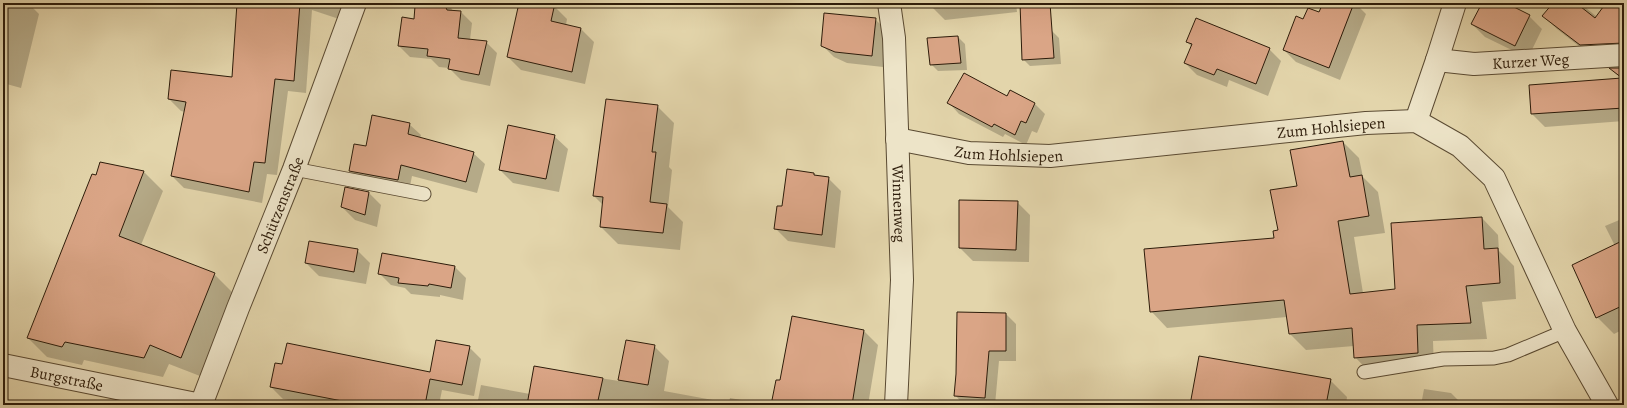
<svg xmlns="http://www.w3.org/2000/svg" width="1627" height="408" viewBox="0 0 1627 408" font-family="Alegreya,serif">
	<rect width="100%" height="100%" fill="#e3d5ab"/>
	<filter id="stains"><feTurbulence type="fractalNoise" baseFrequency=".005" numOctaves="4"/><feColorMatrix values="0 0 0 0 .2 0 0 0 0 .09 0 0 0 0 .02 0 0 0 .5 -.17"/></filter>
	<radialGradient id="worn" r=".72"><stop offset=".6" stop-color="#630" stop-opacity="0"/><stop offset="1" stop-color="#630" stop-opacity=".3"/></radialGradient>
	<path fill="#0003" d="M3 3H28L39 14 21 88 3 83Z
		M238 3H344L339 19 312 10 306 93 288 91 277 175 267 174 262 203 184 188 172 176 185 112 181 111 169 99 233 79Z
		M434 3H448L453 11 461 12 472 23 470 40 486 42 497 53 490 86 461 80 449 68 439 67 431 59 410 57 399 46 415 20 430 8Z
		M520 3H541L554 6 567 19 566 25 581 29 594 42 585 84 521 70 508 57Z
		M936 3H1016L1017 12 945 20 932 7Z
		M1324 3H1355L1366 14 1340 80 1296 62 1284 50 1304 20 1320 14Z
		M1483 3H1504L1529 16 1542 29 1528 58 1485 37 1472 24Z
		M1554 3H1580L1597 17 1608 3H1624V56L1594 58 1557 29 1544 16Z
		M875 19 887 31 883 67 847 63 834 57 822 45Z
		M1052 31 1059 38 1061 64 1030 66 1023 59 1022 33Z
		M958 37 965 44 967 70 938 71 931 64Z
		M1187 42 1269 49 1281 61 1268 96 1229 80 1227 87 1197 75 1185 63 1192 47Z
		M1624 70V121L1545 127 1532 114 1622 79 1613 71Z
		M1007 97 1034 103 1045 114 1037 133 1032 131 1026 145 1005 134 1003 137 959 114 949 103Z
		M657 106 674 123 669 167 672 170 668 207 683 222 680 250 618 244 601 227 603 205 594 196Z
		M409 124 421 135 420 138 473 153 485 164 477 193 412 176 409 191 361 182 350 171 366 147Z
		M554 136 568 149 559 192 513 183 500 170Z
		M1343 142 1359 158 1363 177 1378 192 1385 233 1354 237 1363 293 1396 290 1482 218 1498 235 1499 251 1514 266 1516 299 1482 302 1487 339 1433 341 1434 369 1371 374 1355 357 1354 346 1306 350 1290 334 1287 317 1167 328 1151 311 1276 239 1298 187Z
		M101 163 144 172 163 191 141 245 214 274 233 293 200 376 169 364 163 377 84 360 82 365 47 357 28 338Z
		M814 174 817 177 828 178 841 191 835 248 788 241 775 228 783 208Z
		M369 193 381 205 377 227 355 220 342 207Z
		M1017 202 1030 215 1029 262 973 261 960 248Z
		M1624 218V329L1614 334 1597 317 1615 246 1605 226Z
		M357 250 370 263 366 284 319 276 306 263Z
		M455 267 466 278 463 300 440 295V297L411 294 405 288 391 285 379 273Z
		M1006 314 1016 324V361H999L995 405H964L955 395Z
		M864 331 878 345 868 405H772L781 382Z
		M627 341 654 346 669 361 664 391 729 403 730 398 770 405H477L481 385 530 394 535 368 619 381Z
		M469 347 481 359 474 396 442 390 439 405H317L283 399 271 387 431 373Z
		M1330 380 1347 397 1346 405H1191Z
		M1424 389 1451 393 1458 400 1492 405H1421Z
		M3 400 23 405H3Z
		M39 402 49 405H38Z
		M916 402 952 405H916Z"/>
	<path fill="#daa586" stroke="#2d1c0a" d="M237 3H300L294 81 275 79 265 163 254 162 249 192 171 176 186 102 168 99 171 70 232 77Z
		M433 3H444L447 10 461 11 458 38 487 41 479 75 448 69 450 59 427 56 428 49 398 46 402 17 414 19 415 6 430 7Z
		M519 3H555L551 21 581 28 572 72 507 57Z
		M1020 3H1050L1054 58 1022 60Z
		M1323 3H1354L1329 68 1283 50 1296 16 1303 19 1308 8 1319 12Z
		M1482 3H1506L1530 15 1515 46 1471 24Z
		M1553 3H1576L1595 18 1606 3H1624V43L1580 45 1542 16Z
		M824 13 876 18 872 56 835 52 821 46Z
		M1196 18 1270 48 1256 84 1217 69 1214 75 1184 63 1192 44 1186 42Z
		M958 36 961 63 930 65 927 38Z
		M1609 68H1624V108L1531 114 1529 85 1622 78Z
		M964 73 1007 96 1010 90 1035 103 1026 123 1021 121 1015 135 994 124 992 127 947 103Z
		M606 99 658 105 652 152H656L650 202 667 204 663 233 600 227 603 197 593 196Z
		M372 115 410 123 408 134 474 152 466 182 401 165 398 180 349 171 354 144 366 146Z
		M508 125 555 135 546 179 499 170Z
		M1343 141 1350 177 1362 175 1369 216 1338 221 1350 294 1395 289 1391 223 1482 217 1484 249 1498 248 1500 283 1466 286 1471 323 1417 325 1418 353 1354 358 1352 328 1289 334 1284 300 1150 312 1144 249 1274 238 1273 231 1278 230 1270 190 1297 186 1290 150Z
		M100 162 144 171 119 236 215 273 181 358 150 345 144 358 65 342 62 347 27 338 92 174 96 175Z
		M787 169 814 173V175L829 177 822 235 774 229 777 206H782Z
		M345 187 369 192 365 215 341 207Z
		M959 200 1018 201 1016 250 959 248Z
		M1624 240V305L1596 318 1572 265Z
		M309 241 358 249 354 272 305 263Z
		M382 253 455 266 451 288 429 284 428 286 398 283 399 278 378 274Z
		M957 312 1006 313V351H989L985 398 954 396 956 374Z
		M792 316 864 330 852 405H771L776 380H780Z
		M436 340 470 346 462 385 430 379 425 405H363L270 387 275 363 282 364 287 343 430 372Z
		M626 340 655 345 648 385 618 380Z
		M1199 356 1331 379 1326 405H1190Z
		M534 366 603 378 597 405H527Z"/>
	<g fill="none" stroke-linecap="round" stroke-linejoin="round">
		<g stroke="#5a4a32" stroke-width="15">
			<path id="lane" d="M294 169 424 194
				M1364 372 1443 359 1494 358 1508 355 1565 331"/>
		</g>
		<g stroke="#5a4a32" stroke-width="24">
			<g id="street">
				<path id="s1" d="M889 3 894 38 902 280 896 405"/>
				<path id="s2" d="M1437 60 1474 64 1624 55"/>
				<path d="M1416 121 1437 60 1455 3"/>
				<path id="s3" d="M897 139 969 153 1050 156 1366 123 1416 121 1460 146 1494 178 1565 331 1607 405"/>
				<path id="s4" d="M3 365 201 405"/>
				<path id="s5" d="M201 405 238 308 294 169 355 3"/>
			</g>
		</g>
		<use href="#lane" stroke="#ede4c8" stroke-width="13"/>
		<use href="#street" stroke="#ede4c8" stroke-width="22"/>
	</g>
	<g text-anchor="middle" stroke-width="3" stroke-linejoin="round" paint-order="stroke">
		<g font-size="16" fill="#2d1c0a" stroke="#ede4c8">
			<text dy="6" stroke="none"><textPath href="#s2" startOffset="94">Kurzer Weg</textPath></text>
			<text dy="6" stroke="none"><textPath href="#s3" startOffset="437">Zum Hohlsiepen</textPath></text>
			<text dy="6" stroke="none"><textPath href="#s3" startOffset="113">Zum Hohlsiepen</textPath></text>
			<text dy="6" stroke="none"><textPath href="#s5" startOffset="215">Schützenstraße</textPath></text>
			<text dy="6" stroke="none"><textPath href="#s1" startOffset="201">Winnenweg</textPath></text>
			<text dy="6" stroke="none"><textPath href="#s4" startOffset="65">Burgstraße</textPath></text>
		</g>
	</g>
	<rect width="1627" height="408" fill="none" stroke="#e3d5ab" stroke-width="16"/>
	<rect x="4" y="4" width="1619" height="400" fill="none" stroke="#2d1c0a" stroke-width="2"/>
	<rect x="8" y="8" width="1611" height="392" fill="none" stroke="#2d1c0a"/>
	<rect width="100%" height="100%" filter="url(#stains)"/>
	<rect width="100%" height="100%" fill="url(#worn)"/>
</svg>
